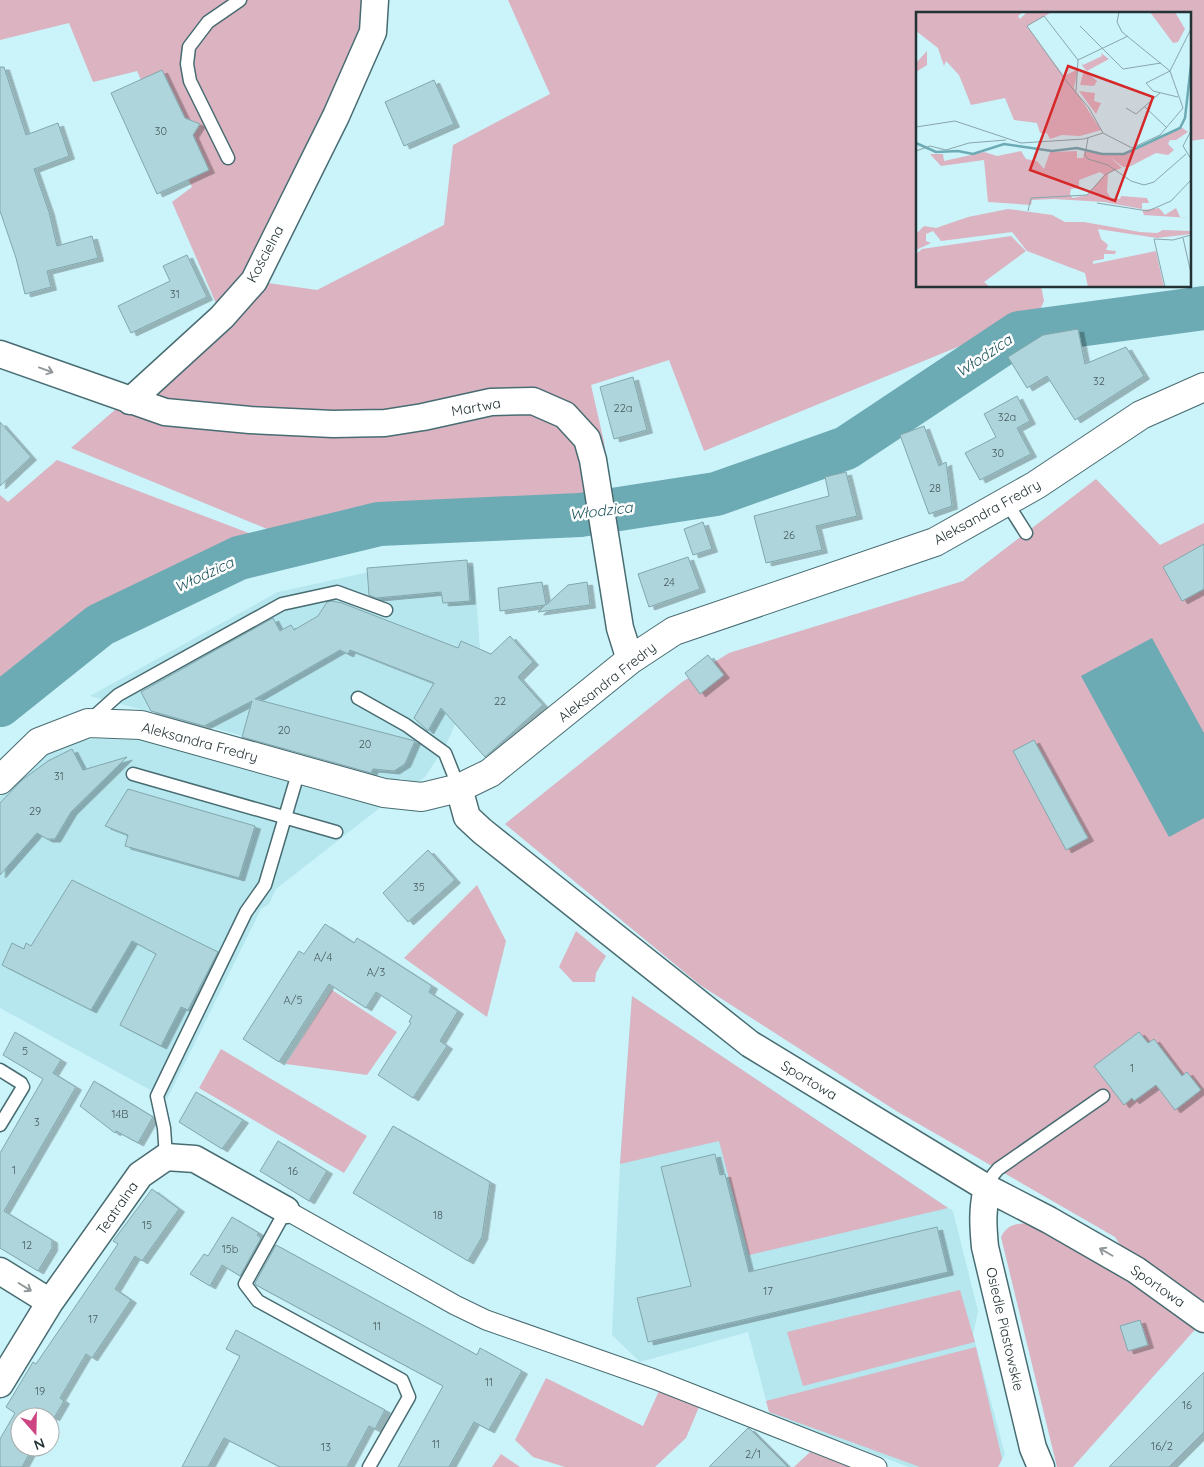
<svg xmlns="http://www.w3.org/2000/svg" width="1204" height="1467" viewBox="0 0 1204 1467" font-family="Quicksand,sans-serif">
	<defs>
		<filter id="shadow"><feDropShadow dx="5.5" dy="3" stdDeviation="0" flood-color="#0004"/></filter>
	</defs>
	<rect width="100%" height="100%" fill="#cbf3fa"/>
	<path fill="#b6e6ee" d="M474 566 481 665 446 745 425 777 416 783 400 778 398 781 247 737 90 696 278 592 374 571Z
		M91 739 142 740 409 785 276 889 269 904 261 909 167 1099 0 1008V797L47 750Z
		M632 996 953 1211 978 1311 973 1335 1005 1454 998 1467H909L770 1415 748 1332 640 1362 612 1335 620 1164Z"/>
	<path fill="#dbb3c1" d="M0 0H375L254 281 317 290 444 225 453 145 550 94 508 0H1204V139L1190 141V14H918V286H1041L1044 301 1038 314 704 451 669 360 591 385 604 442 612 506 580 515 379 524 239 558 100 625 0 705V495L8 502 57 460 259 537 272 531 71 448 116 409 130 401 222 317 172 202 192 187 137 71 93 82 69 23 0 40Z
		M1096 479 1160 545 1204 523V1319L1136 1270 1115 1237 898 1112 700 985 505 824 682 682 729 653 963 581Z
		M477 885 506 941 487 1017 404 958Z
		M576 931 606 956 596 973 595 982H573L559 967Z
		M332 990 397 1032 367 1075 286 1064Z
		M632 996 948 1208 749 1255 719 1141 620 1164Z
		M221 1049 367 1136 344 1173 199 1088Z
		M1029 1223 1049 1225 1199 1325 1073 1467H1057L1001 1237C1008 1224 1015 1224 1029 1223Z
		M960 1290 975 1342 803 1386 787 1332Z
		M976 1347 1002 1459 998 1467H920L769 1412 766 1401Z
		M546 1378 643 1426 659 1391 699 1407 686 1438 655 1467H565L533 1457 515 1440Z
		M810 1452 851 1467H794Z
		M501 1454 520 1467H492Z"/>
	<path fill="#6caab4" d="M1152 638 1204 733V818L1169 837 1081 676Z"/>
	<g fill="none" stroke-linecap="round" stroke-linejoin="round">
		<path stroke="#6caab4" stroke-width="44" d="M0 705 100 625 239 558 379 524 580 515 716 494 846 448 1019 333 1204 308"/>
	</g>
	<path fill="#aed5db" stroke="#81a7ad" filter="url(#shadow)" d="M0 67H4L26 135 58 123 69 156 34 169 49 212 57 246 92 236 98 258 47 271 51 287 25 294 16 258 0 211Z
		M162 70 185 118 200 124 193 135 209 170 157 194 111 93Z
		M434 80 454 124 404 146 385 102Z
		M187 255 207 297 131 333 118 306 170 281 163 266Z
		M1078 329 1085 364 1126 347 1144 376 1075 420 1047 376 1027 388 1008 357 1043 335Z
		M633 377 647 430 614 439 600 387Z
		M1017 396 1030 421 1017 428 1031 454 980 480 965 453 996 437 984 414Z
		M0 422 31 457 0 486Z
		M924 426 939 466 946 462 952 506 929 514 900 435Z
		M846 472 857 516 816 526 822 550 766 563 754 516 829 496 825 477Z
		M703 522 712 549 693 555 684 529Z
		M1204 544V589L1182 601 1163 567Z
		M688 557 700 589 649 607 638 574Z
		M467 560 470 601 443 603 441 592 376 598 369 595 367 568Z
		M542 582 546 605 568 585 587 582 590 605 538 612 545 605 500 611 498 588Z
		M332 601 342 603 458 648 461 641 491 654 510 636 533 662 518 677 543 705 485 757 441 708 428 731 414 718 434 683 350 650 348 654 340 650 255 699 415 741 405 764 394 771 373 769 371 773 242 737 252 701 204 726 151 711 141 692 273 618 280 631 291 625 294 630 318 616 327 602Z
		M708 655 724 675 700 694 685 673Z
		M1034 740 1088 838 1066 850 1013 751Z
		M72 749 83 770 127 757 71 812 55 839H47L37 833 0 875V803L22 780 48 761Z
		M128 789 255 826 239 878 125 846 128 835 105 826Z
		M428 850 455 880 408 922 383 893Z
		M72 880 218 952 188 1010 181 1007 161 1046 120 1025 156 954 132 941 91 1010 2 965 12 943 24 949 26 943 31 946Z
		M325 924 354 943 357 938 432 986 429 992 458 1011 440 1041 447 1046 413 1098 378 1075 411 1023 409 1022 412 1016 376 992 366 1008 329 984 279 1062 243 1039 299 951 304 954Z
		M15 1032 61 1060 53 1073 76 1087 4 1211 52 1240V1248L38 1271 0 1248V1153L43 1079 3 1055Z
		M1139 1032 1148 1043 1154 1039 1182 1076 1187 1072 1201 1090 1175 1110 1156 1085 1134 1101 1132 1098 1124 1105 1094 1066Z
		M94 1081 153 1117 138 1143 116 1131 115 1133 80 1106Z
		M196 1092 243 1120 222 1149 179 1122Z
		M393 1126 490 1182 482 1237 468 1261 353 1193Z
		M278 1141 327 1171 309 1201 260 1171Z
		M715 1154 720 1175 725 1174 749 1272 937 1227 948 1272 648 1342 637 1298 691 1286 661 1167Z
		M152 1189 179 1209 142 1261 135 1256 115 1289 131 1300 92 1358 86 1354 60 1398 64 1401 54 1418 52 1416 50 1419V1417H20V1447H33L22 1467H0V1439L15 1413 6 1407 33 1362 36 1364 118 1244 113 1241Z
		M232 1217 259 1233 257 1235 261 1238 240 1276 222 1265 210 1286 190 1274 204 1254 208 1256Z
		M276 1245 477 1355 480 1348 522 1371 489 1430 474 1422 449 1467H398L443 1386 256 1285 255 1283Z
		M1140 1320 1148 1345 1128 1351 1120 1326Z
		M236 1330 385 1410 375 1429 369 1426 347 1467H280L224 1438 208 1467H182L240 1356 226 1349Z
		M1204 1372V1432L1169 1467H1109Z
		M748 1428 750 1429 788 1467H709Z"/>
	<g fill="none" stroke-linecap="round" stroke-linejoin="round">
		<g stroke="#486c71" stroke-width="15">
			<path id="service" d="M228 158 190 81 187 64 189 47 208 22 240 0
				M1007 503 1026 533
				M358 698 406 725 445 753 459 788
				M89 721 118 695 282 604 337 592 386 610
				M133 774 336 832
				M0 1070 21 1083 23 1087 0 1125
				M166 1157 164 1128 157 1096 246 912 265 885 299 770
				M987 1188 993 1175 998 1169 1103 1096
				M286 1210 245 1284 258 1301 402 1380 409 1397 369 1467"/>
		</g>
		<g stroke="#486c71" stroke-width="21">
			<path id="pedestrian" d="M286 1210 455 1305 486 1320 654 1379 877 1467"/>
		</g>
		<g stroke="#486c71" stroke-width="29">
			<path id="minor" d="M0 354 165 412 250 420 333 424 385 423 423 417 491 402 533 401 565 415 587 439 593 460 620 628 630 660
				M130 401 222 317 254 281 336 116 373 32 375 0
				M459 788 467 817 482 831 750 1044 987 1188 1049 1220 1136 1270 1204 1319
				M987 1188C982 1209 983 1226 985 1247L1033 1448 1041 1467
				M0 1271 50 1302
				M0 1384 50 1302 140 1175 166 1157 195 1159 286 1210"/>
		</g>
		<g stroke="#486c71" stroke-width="30">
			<path id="tertiary" d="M0 780 39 742 88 723 141 725 384 793 422 797 459 788 490 773 630 660 674 631 935 542 1036 485 1141 415 1204 387"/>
		</g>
		<use href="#service" stroke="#fff" stroke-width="12"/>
		<use href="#pedestrian" stroke="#fff" stroke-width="19"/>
		<use href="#minor" stroke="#fff" stroke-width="26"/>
		<use href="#tertiary" stroke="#fff" stroke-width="28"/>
	</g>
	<defs><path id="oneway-shaft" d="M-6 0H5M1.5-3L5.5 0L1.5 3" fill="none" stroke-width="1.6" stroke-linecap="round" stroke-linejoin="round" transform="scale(1.25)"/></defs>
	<g stroke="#91989a">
		<use href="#oneway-shaft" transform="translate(46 370) rotate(20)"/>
		<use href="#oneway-shaft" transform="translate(1106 1252) rotate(-150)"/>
		<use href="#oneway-shaft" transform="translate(25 1287) rotate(32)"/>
	</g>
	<g text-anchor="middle" stroke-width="5" stroke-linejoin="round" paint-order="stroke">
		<g font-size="11" fill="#465b5e">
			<text x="161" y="135">30</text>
			<text x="175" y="298">31</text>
			<text x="1099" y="385">32</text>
			<text x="623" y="412">22a</text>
			<text x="1007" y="421">32a</text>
			<text x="998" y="457">30</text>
			<text x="935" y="492">28</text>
			<text x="789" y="539">26</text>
			<text x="669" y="586">24</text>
			<text x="500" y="705">22</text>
			<text x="284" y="734">20</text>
			<text x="365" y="748">20</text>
			<text x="59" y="780">31</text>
			<text x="35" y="815">29</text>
			<text x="419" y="891">35</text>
			<text x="323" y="961">A/4</text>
			<text x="376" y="976">A/3</text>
			<text x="293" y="1004">A/5</text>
			<text x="25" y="1055">5</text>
			<text x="1132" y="1072">1</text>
			<text x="120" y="1118">14B</text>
			<text x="37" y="1126">3</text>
			<text x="14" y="1174">1</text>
			<text x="293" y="1175">16</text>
			<text x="438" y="1219">18</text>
			<text x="147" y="1229">15</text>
			<text x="27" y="1249">12</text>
			<text x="230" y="1253">15b</text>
			<text x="768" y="1295">17</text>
			<text x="93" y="1323">17</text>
			<text x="377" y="1330">11</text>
			<text x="489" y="1386">11</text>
			<text x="40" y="1395">19</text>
			<text x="1187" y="1409">16</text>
			<text x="436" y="1448">11</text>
			<text x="1162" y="1450">16/2</text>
			<text x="326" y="1451">13</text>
			<text x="753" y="1458">2/1</text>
		</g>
		<g font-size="14" fill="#233235" stroke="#fff">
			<text transform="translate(265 254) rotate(-62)" y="5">Kościelna</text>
			<text transform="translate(476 407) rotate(-10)" y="5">Martwa</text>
			<text transform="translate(987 512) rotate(-29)" y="5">Aleksandra Fredry</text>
			<text transform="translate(607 682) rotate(-38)" y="5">Aleksandra Fredry</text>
			<text transform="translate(200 742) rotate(15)" y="5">Aleksandra Fredry</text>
			<text transform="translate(809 1080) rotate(31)" y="5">Sportowa</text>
			<text transform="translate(117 1208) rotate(-55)" y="5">Teatralna</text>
			<text transform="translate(1158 1286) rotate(35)" y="5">Sportowa</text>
			<text transform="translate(1005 1329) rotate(77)" y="5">Osiedle Piastowskie</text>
		</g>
		<g font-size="15" font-style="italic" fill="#21575f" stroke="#fff">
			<text transform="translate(984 356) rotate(-34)" y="5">Włodzica</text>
			<text transform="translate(601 511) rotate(-7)" y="5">Włodzica</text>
			<text transform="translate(204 575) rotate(-25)" y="5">Włodzica</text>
		</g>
	</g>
	<g transform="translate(916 12)">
		<rect width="275" height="275" fill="#cbf3fa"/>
		<path d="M0 0H107L102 4 104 7 111 0H136L111 14 148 64 162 57 158 76 185 118 164 124 146 123 134 127 131 121H124L121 111 98 108 89 86 55 93 43 63 30 49 28 54 22 36 0 19ZM234 0H259L269 17 262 30 257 31ZM11 39V53L0 60V51ZM185 41 193 47 171 59 167 55 165 50 167 53 186 44ZM168 58 181 69 178 74 164 73ZM163 79 179 81 178 89 185 91 180 102ZM265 115 272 120 260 128H254L252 132 258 138 252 143 240 141 213 155H207L194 145 206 156 192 161 191 180 195 186 204 187 205 184 231 186 233 191H226V197L188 190 138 187 116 188 115 193 72 190 68 148 25 154 14 142H27L28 149 68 140 81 144 105 139 110 147 121 149 128 157 134 140 161 139V146H167L169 137 186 142H208ZM184 160 188 163 171 183 157 186 154 183 155 177 163 176V168ZM243 196 249 203 260 196 264 205 275 206 228 203 226 198ZM92 197 136 203 149 210H168L224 220 241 221 247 218 275 219V222L241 226 182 217 185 227 192 233 190 238 200 239 199 242H188V247L177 249V252L240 239 248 275H172L169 261 111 239 96 220 25 229 17 219 10 222V229L15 231 0 238V222L8 214 20 216 52 205ZM95 224 110 239 68 270 74 275H0V242L6 237Z" fill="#dbb3c1" fill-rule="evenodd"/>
		<path fill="none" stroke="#6caab4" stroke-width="2.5" d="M0 131 20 140 42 139 57 142 88 132 136 139 161 136 186 142H208L264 116 269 106 275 53"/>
		<path fill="none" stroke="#88a6ab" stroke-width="1" d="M203 0 201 10 206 20 254 59M164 14 207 57 245 51M162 48 212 24M254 59 230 71 237 79 262 85M160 79 162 48 128 4 111 14 151 70 173 96 187 121M229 95 251 116M210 96 220 102 244 81M267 96 254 59 275 17M0 115 39 109 105 131 168 127 187 121 216 136 244 123 267 96M275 119 267 134 275 147M172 126 169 143 172 147 192 153 215 169 228 173 238 170 270 142M0 139 14 134 30 138 53 131 90 128M181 191 232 199 255 189 275 168M112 199 115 186 171 183 189 163 200 157M267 226 275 261M249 275 238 227 257 228 275 223"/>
		<path fill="#d62828" fill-opacity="0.15" stroke="#d62828" stroke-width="2.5" d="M152 54 237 85 199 189 114 158Z"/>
		<rect width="275" height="275" fill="none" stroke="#233235" stroke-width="2.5"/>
	</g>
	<g transform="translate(35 1432) rotate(160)"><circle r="24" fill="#ffffff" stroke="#a7adae"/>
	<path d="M0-4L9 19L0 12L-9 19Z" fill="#cd4582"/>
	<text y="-8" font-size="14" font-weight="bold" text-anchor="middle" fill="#233235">N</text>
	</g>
</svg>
